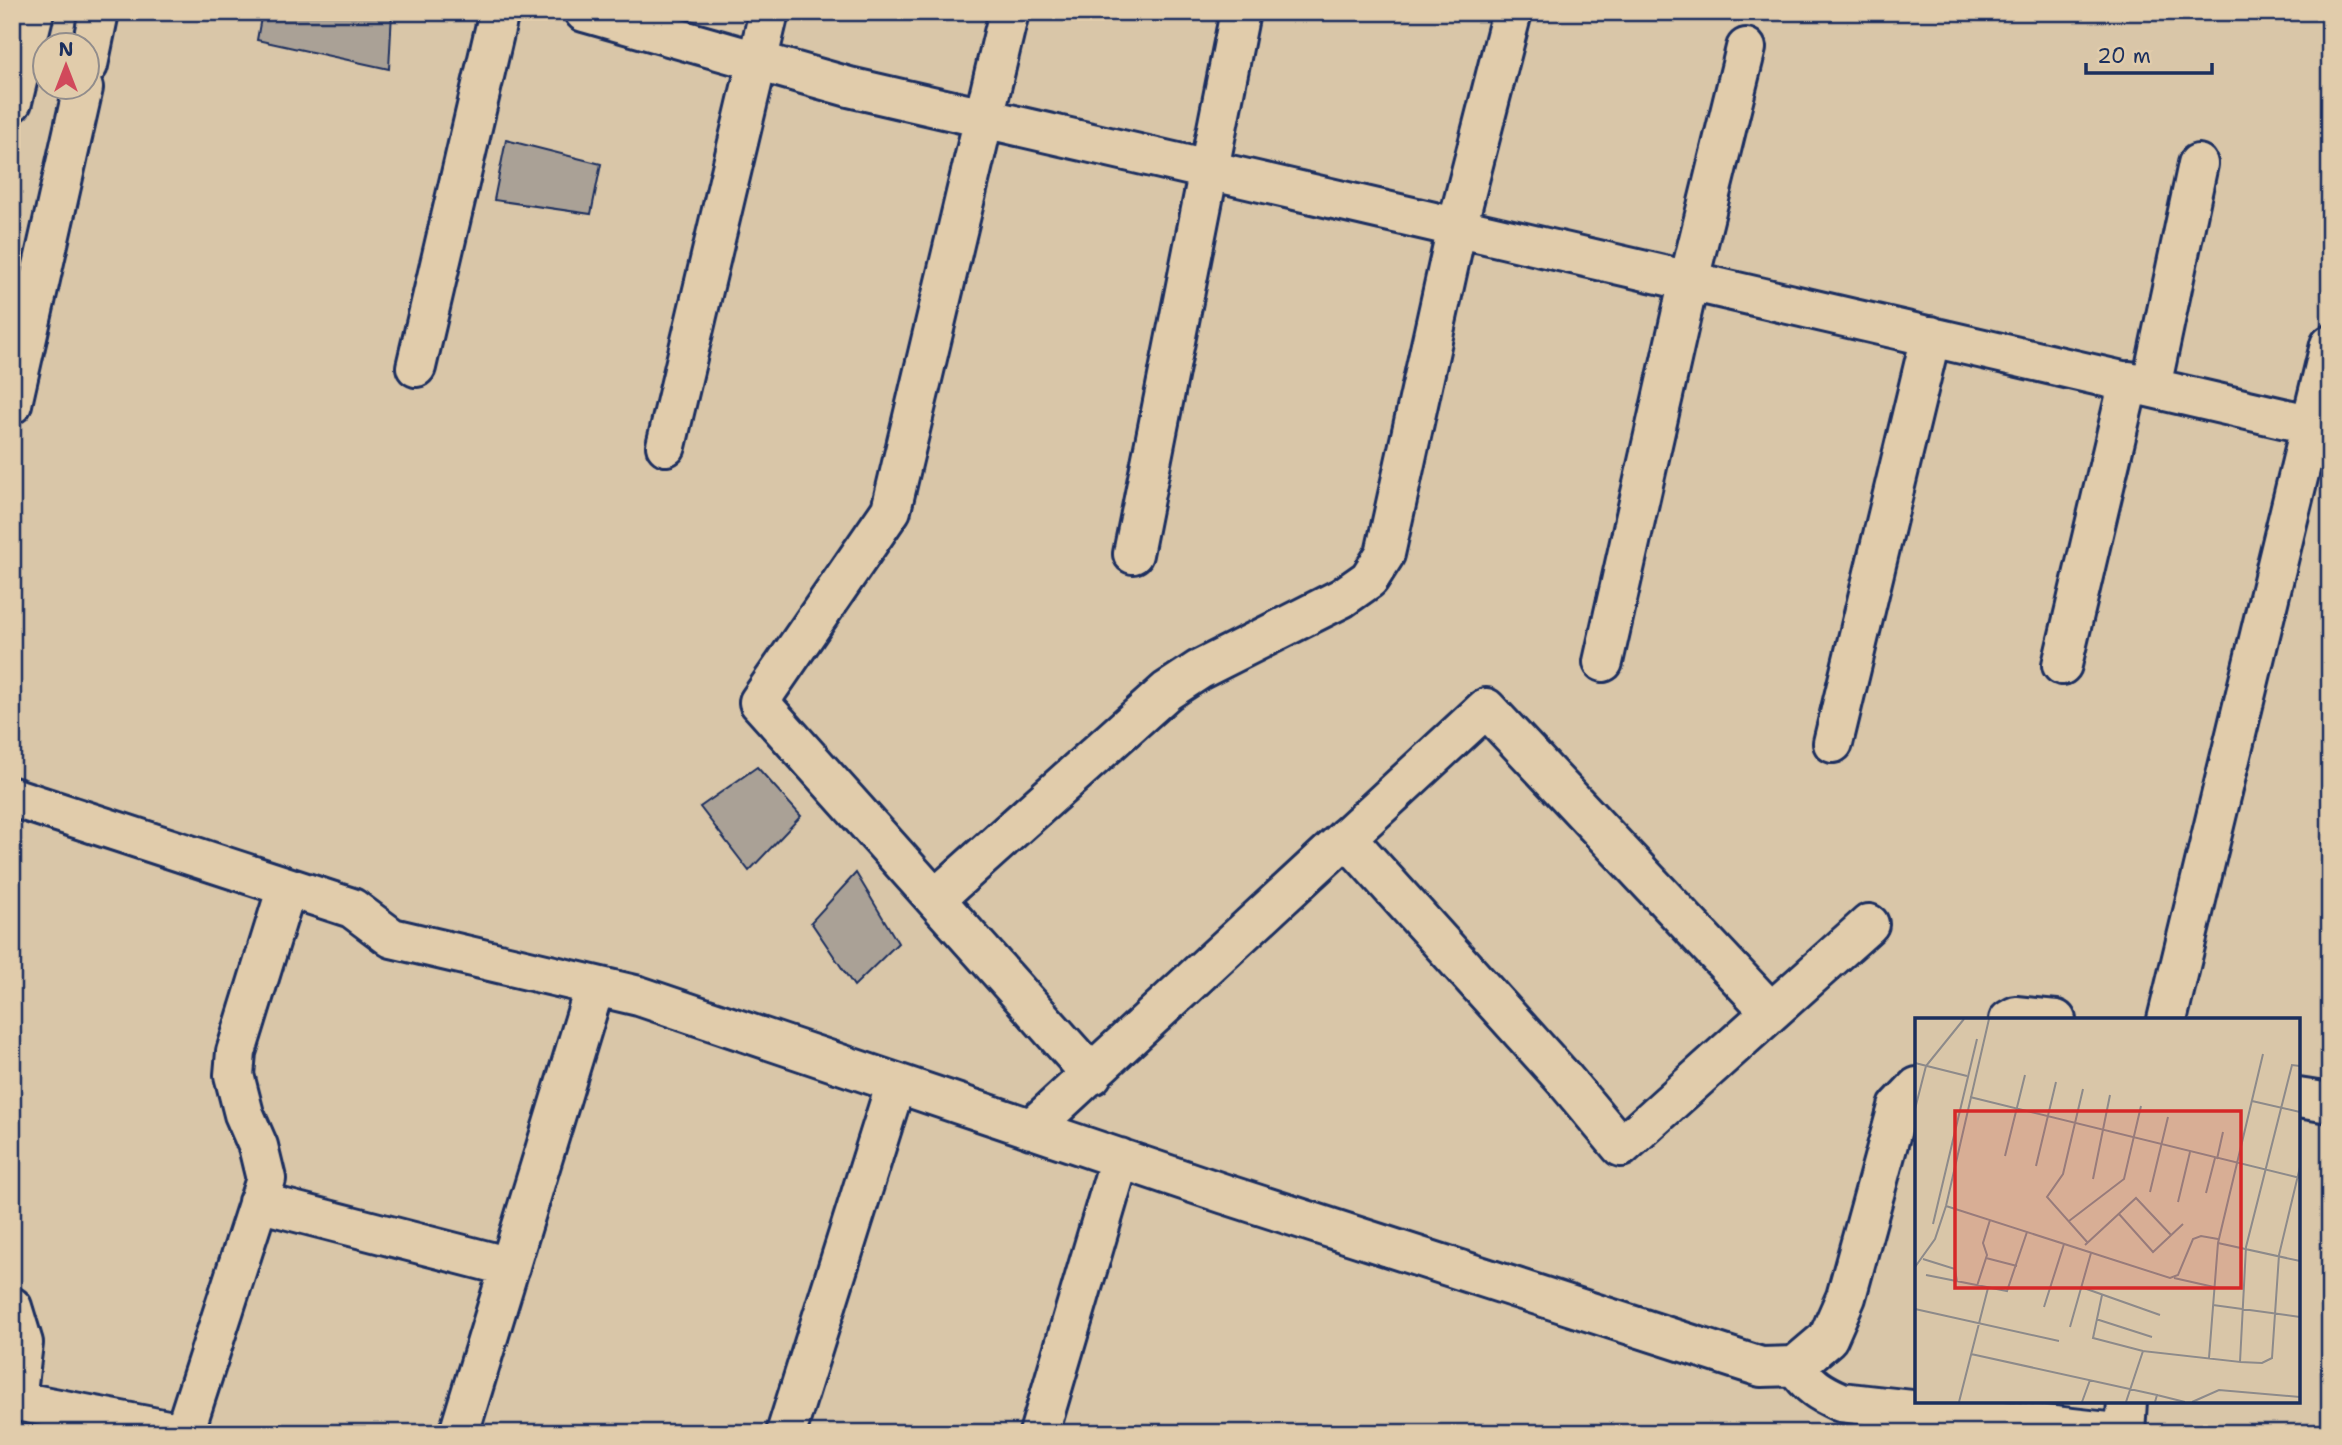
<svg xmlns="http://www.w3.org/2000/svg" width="2342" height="1445" viewBox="0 0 2342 1445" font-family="'Shantell Sans',sans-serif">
	<rect width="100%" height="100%" fill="#d9c6a8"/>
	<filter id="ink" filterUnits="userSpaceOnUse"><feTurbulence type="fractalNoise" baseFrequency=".0143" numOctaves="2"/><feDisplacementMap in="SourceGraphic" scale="14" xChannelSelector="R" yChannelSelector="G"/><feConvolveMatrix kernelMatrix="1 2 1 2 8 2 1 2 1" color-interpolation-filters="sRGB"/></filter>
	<g filter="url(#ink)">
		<path fill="#aaa196" stroke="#1b2f5e" stroke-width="2" d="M262 12H392L389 69 257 40Z
			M506 140 601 164 591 214 494 200Z
			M757 767 801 816 749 871 700 807Z
			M856 873 898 943 854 986 811 922Z"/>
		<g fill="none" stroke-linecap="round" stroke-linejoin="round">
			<g stroke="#1b2f5e" stroke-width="44">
				<path id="minor" d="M584 12 849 87 2330 429
					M1009 12 891 510 759 702 1092 1075
					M416 367 499 12
					M2151 387 2198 164
					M666 446 769 12
					M1133 554 1240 12
					M1603 662 1689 280 1746 48
					M2062 665 2129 381
					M1833 743 1931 336
					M12 797 352 908 392 938 639 996 1225 1194 1761 1367 1795 1366 1828 1338 1846 1297 1898 1107 1917 1087
					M1346 837 1565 1080 1621 1147 1869 924
					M935 899 1167 691 1199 670 1342 598 1369 579 1385 554 1457 227 1512 12
					M2009 1020 2016 1016 2056 1020
					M2167 1020 2330 345
					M2298 1098 2330 1103
					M1031 1129 1486 708 1771 1012
					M258 1202 510 1267
					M12 1307 23 1343 16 1401
					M1795 1366C1810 1386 1818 1392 1841 1402L2117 1433
					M12 1400 183 1433
					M184 1433 266 1179 258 1146 244 1114 234 1075 236 1052 287 887
					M459 1433 595 986
					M786 1433 896 1083
					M1039 1433 1120 1158
					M2125 1433 2127 1401"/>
			</g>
			<g stroke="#1b2f5e" stroke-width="44">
				<path id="trunk" d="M88 65 99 12
					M12 102 34 12
					M12 404 83 88"/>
			</g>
			<use href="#minor" stroke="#e1ccab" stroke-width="38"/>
			<use href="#trunk" stroke="#e1ccab" stroke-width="38"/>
		</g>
	</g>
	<g transform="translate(1915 1018)">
		<rect width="385" height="385" fill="#d9c6a8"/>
		<path fill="none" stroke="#8d8a8a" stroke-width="2" d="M0 45 52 58M168 71 148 156 132 179 173 225M55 79 385 160M337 83 385 94M0 91 11 48 49 1M90 138 110 57M302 141 308 114M121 148 141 64M178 161 195 77M235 174 253 99M291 175 300 140M263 184 275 134M31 188 255 260 263 257 278 221 286 218 303 221M204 196 238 234 268 206M154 203 209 161 226 88M18 206 62 21M303 225 385 243M170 227 221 180 256 217M71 240 102 248M8 241 40 251 42 264M0 249 20 221 31 188 74 1M11 257 92 273 112 214M259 260 299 269M62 268 72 237 68 225 75 202M166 269 245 297M187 277 178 320 228 333M298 287 385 299M129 289 149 226M0 291 144 323M181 301 237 319M155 309 176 235M56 336 242 377 240 384M294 340 303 225 348 36M325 344 347 345 357 340 364 237 385 149M242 377 270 384M44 384 73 270M167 384 175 362M211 384 228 333 325 344 331 229 377 47 385 48M277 384 304 372 385 379"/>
		<path fill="#d62828" fill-opacity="0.15" stroke="#d62828" stroke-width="3.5" d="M40 93H326V270H40Z"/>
		<rect width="385" height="385" fill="none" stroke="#1b2f5e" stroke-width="3.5"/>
	</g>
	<rect width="2342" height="1445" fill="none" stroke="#e1ccab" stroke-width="42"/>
	<rect x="21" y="21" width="2300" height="1403" fill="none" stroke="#1b2f5e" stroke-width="2.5" filter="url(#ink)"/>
	<g transform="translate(66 66)"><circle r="33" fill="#e1ccab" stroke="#928d8c" stroke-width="2"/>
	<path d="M0-5L12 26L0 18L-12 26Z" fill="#d1495b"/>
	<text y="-10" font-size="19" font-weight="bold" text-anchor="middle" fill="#1b2f5e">N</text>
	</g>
	<path d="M2086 63v10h126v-10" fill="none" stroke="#1b2f5e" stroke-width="3.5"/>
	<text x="2097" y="63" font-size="21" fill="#1b2f5e" stroke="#e1ccab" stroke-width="5" paint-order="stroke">20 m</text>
</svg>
